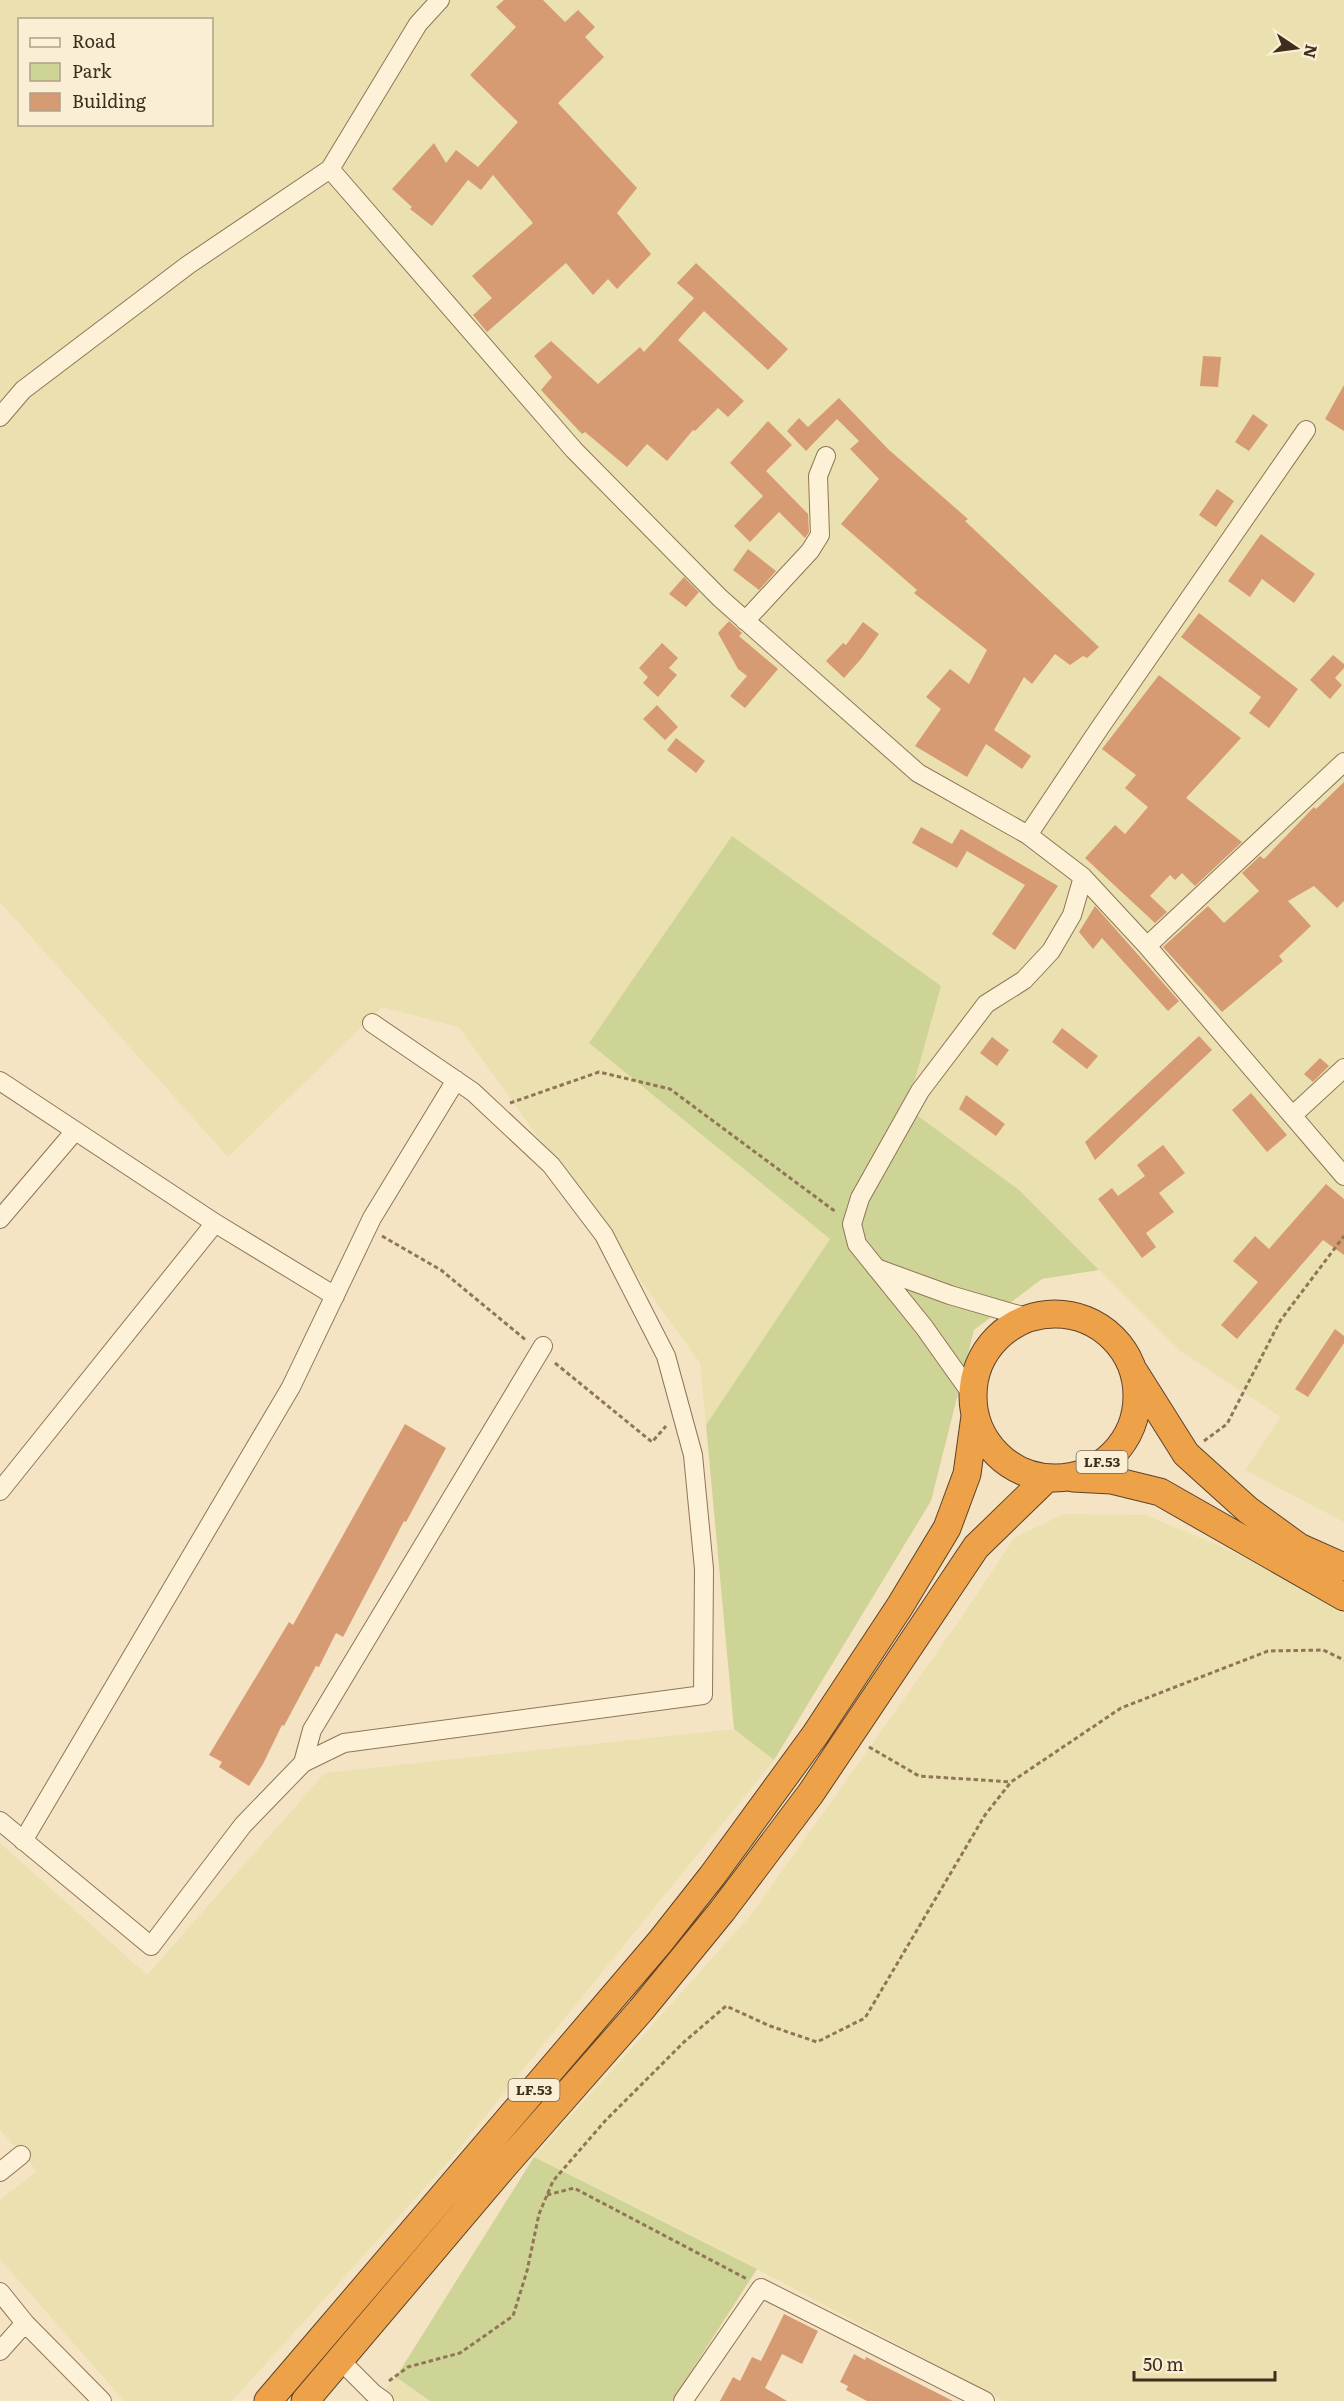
<svg xmlns="http://www.w3.org/2000/svg" width="1344" height="2401" viewBox="0 0 1344 2401" font-family="Literata,serif">
	<rect width="100%" height="100%" fill="#f4e4c3"/>
	<path fill="#ebe0af" fill-rule="evenodd" d="M0 0H1344V1522L1245 1470 1281 1417 1180 1351 1019 1190 906 1108 733 836 589 1043 830 1239 706 1425 700 1363 459 1027 382 1007 228 1157 0 902ZM20 20H212V124H20Z
		M1064 1514 1145 1515 1218 1545 1344 1606V2401H1004L757 2269 534 2157 751 1915 962 1617 1014 1538Z
		M734 1729 774 1760 449 2161 232 2401H124L0 2259V2200L37 2171 0 2130V1843L147 1975 325 1773Z
		M396 2377 430 2401H377Z"/>
	<path fill="#ced495" d="M732 836 941 986 907 1108 1019 1190 1099 1270 1042 1279 974 1330 931 1501 774 1760 734 1729 706 1425 830 1239 589 1043Z
		M534 2157 757 2269 672 2401H430L396 2377Z"/>
	<path fill="#d79b74" d="M504 0H543L565 22 578 10 595 27 585 37 604 57 558 103 637 188 617 213 651 254 617 289 608 279 593 295 566 263 487 332 473 315 492 298 472 276 533 223 493 175 481 190 468 180 432 226 410 209 412 207 392 189 434 143 446 163 456 150 478 167 518 122 470 75 516 27 496 7Z
		M696 263 788 349 768 370 704 311 678 340 744 401 728 417 718 408 695 431 693 430 667 461 647 444 627 467 585 432 582 434 541 390 552 377 534 356 551 341 598 384 640 347 644 352 694 298 677 283Z
		M1203 356 1221 357 1218 387 1200 386Z
		M1344 385V431L1325 419Z
		M839 398 888 449 968 519 965 521 1099 647 1087 658 1083 656 1070 665 1055 654 1032 684 1024 677 994 730 1031 756 1022 769 986 744 967 777 915 746 941 709 926 697 950 669 969 684 987 650 914 593 917 590 841 524 879 479 850 449 859 441 837 419 806 451 787 431 799 418 808 427Z
		M1253 414 1268 425 1249 451 1235 442Z
		M768 421 792 445 766 471 808 514 809 532 805 538 779 512 750 542 734 526 763 496 730 463Z
		M1217 489 1234 501 1216 527 1199 515Z
		M1261 534 1315 574 1294 603 1262 579 1250 597 1228 581Z
		M748 549 776 571 759 590 733 570Z
		M684 577 699 592 686 607 669 594Z
		M1199 613 1298 689 1269 728 1249 713 1261 697 1181 637Z
		M729 621 742 633 739 636 778 669 745 708 730 696 747 676 738 669 718 633Z
		M863 622 879 634 861 659 844 678 826 661 843 643 846 645Z
		M662 643 678 658 669 668 677 675 658 697 643 683 648 677 639 668Z
		M1333 655 1344 664V668L1335 678 1342 685 1330 699 1310 680Z
		M1159 675 1241 738 1186 798 1242 842 1195 886 1182 873 1175 880 1170 875 1150 896 1167 912 1155 923 1085 858 1115 825 1125 834 1148 807 1125 788 1136 775 1102 749Z
		M657 705 678 727 665 740 643 719Z
		M676 738 705 761 696 773 667 750Z
		M1344 782V901L1337 908 1314 886 1288 901 1311 926 1279 956 1283 961 1222 1012 1163 947 1208 906 1224 923 1259 891 1242 873 1260 856 1264 859 1314 807 1316 809Z
		M921 827 952 844 961 829 1058 886 1015 950 992 934 1025 885 967 851 957 868 912 843Z
		M1095 906 1179 1001 1168 1011 1102 938 1093 949 1079 932Z
		M1062 1028 1098 1056 1087 1069 1052 1042Z
		M1199 1036 1212 1050 1095 1160 1085 1142Z
		M992 1037 1009 1050 997 1066 980 1053Z
		M1320 1058 1329 1066 1313 1082 1304 1074Z
		M1251 1093 1287 1135 1267 1152 1232 1110Z
		M966 1095 1005 1124 996 1136 959 1109Z
		M1163 1145 1185 1173 1159 1193 1174 1212 1146 1233 1156 1247 1142 1258 1098 1199 1112 1188 1118 1196 1145 1176 1137 1165Z
		M1326 1184 1344 1199V1255L1323 1240 1237 1339 1221 1325 1258 1282 1233 1261 1255 1236 1269 1249Z
		M1335 1329 1344 1336V1343L1308 1397 1295 1389Z
		M405 1424 446 1448 406 1522 404 1521 343 1637 336 1633 319 1667 316 1666 284 1726 282 1725 263 1764 249 1786 219 1767 222 1762 209 1755 289 1622 293 1625Z
		M784 2314 818 2331 802 2364 782 2354 765 2388 787 2401H720L733 2377 740 2381 752 2357 761 2361Z
		M854 2354 865 2360 866 2357 953 2401H867L846 2390 848 2386 840 2382Z"/>
	<g fill="none" stroke-linecap="round" stroke-linejoin="round">
		<g stroke="#917557" stroke-width="20">
			<path id="minor" d="M330 169 574 450 720 598 918 773 1028 835 1083 877 1147 946 1344 1176
				M0 417 23 390 188 265 330 169 418 24 440 0
				M745 621 810 551 820 535 818 476 826 456
				M1028 835 1099 729 1306 430
				M1147 946 1344 762
				M0 1081 215 1223 335 1296
				M1293 1115 1344 1068
				M0 1219 75 1131
				M876 1268 950 1295 1029 1318
				M973 1396 924 1327 857 1244 852 1224 860 1198 920 1091 986 1004 1024 980 1051 951 1072 915 1083 877
				M0 1491 215 1223
				M303 1763 312 1730 543 1346
				M0 1821 151 1946 243 1825 303 1763 344 1743 703 1695 704 1569 693 1455 666 1356 604 1235 551 1165 473 1092 372 1023
				M23 1841 291 1387 372 1218 456 1080
				M0 2172 21 2155
				M0 2292 25 2323 102 2401
				M0 2351 25 2323
				M340 2360 373 2393 384 2401
				M683 2401 761 2288 985 2401"/>
		</g>
		<g stroke="#5e422b" stroke-width="29">
			<path id="highway" d="M973 1396a82 82 0 1 1 164 0a82 82 0 1 1-164 0Z
				M1135 1373 1186 1454 1248 1510 1299 1547 1344 1567
				M1073 1478 1111 1480 1160 1492 1344 1597
				M268 2401 660 1942 712 1876 815 1735 900 1606 947 1528 967 1474 975 1416
				M305 2401 504 2166 641 2010 722 1911 811 1793 976 1547 1047 1478"/>
		</g>
		<path stroke="#917557" stroke-width="3" stroke-dasharray="4.5 3" stroke-linecap="butt" d="M510 1103 599 1072 670 1089 836 1212
			M382 1236 441 1270 527 1341
			M555 1363 652 1442 666 1426
			M1204 1441 1227 1424 1280 1321 1344 1236
			M869 1747 919 1776 1011 1782
			M547 2195 574 2188 747 2279
			M389 2381 408 2367 460 2353 513 2316 527 2271 539 2214 553 2181 605 2121 684 2042 726 2006 770 2026 817 2042 865 2018 985 1815 1011 1782 1121 1708 1268 1651 1323 1650 1344 1660"/>
		<use href="#minor" stroke="#fdf1d8" stroke-width="18"/>
		<use href="#highway" stroke="#eda249" stroke-width="27"/>
	</g>
	<g text-anchor="middle" stroke-width="4.5" stroke-linejoin="round" paint-order="stroke">
		<g fill="#faeed4" stroke="#776754" stroke-width="1.5">
			<rect x="1076.5" y="1451" width="51" height="22" rx="4.5"/>
			<rect x="508.5" y="2079" width="51" height="22" rx="4.5"/>
		</g>
		<g font-size="14" font-weight="bold" fill="#3f2d1d">
			<text x="1102" y="1467">LF.53</text>
			<text x="534" y="2095">LF.53</text>
		</g>
	</g>
	<rect x="18" y="18" width="195" height="108" fill="#faeed4" stroke="#afa18b" stroke-width="1.5"/>
	<rect x="30" y="38" width="30" height="9" fill="#fdf1d8" stroke="#afa18b" stroke-width="1.5"/>
	<text x="72" y="48" font-size="18" fill="#3f2d1d">Road</text>
	<rect x="30" y="63" width="30" height="18" fill="#ced495" stroke="#afa18b" stroke-width="1.5"/>
	<text x="72" y="78" font-size="18" fill="#3f2d1d">Park</text>
	<rect x="30" y="93" width="30" height="18" fill="#d79b74" stroke="#afa18b" stroke-width="1.5"/>
	<text x="72" y="108" font-size="18" fill="#3f2d1d">Building</text>
	<g transform="translate(1296 48) rotate(103)" stroke="#faeed4" stroke-width="4.5" paint-order="stroke">
	<path d="M0-4.5L10 22L0 15L-10 22Z" fill="#3f2d1d"/>
	<text y="-9" font-size="16" font-weight="bold" text-anchor="middle" fill="#3f2d1d">N</text>
	</g>
	<path d="M1134 2371v9h141v-9" fill="none" stroke="#3f2d1d" stroke-width="3"/>
	<text x="1143" y="2371" font-size="18" fill="#3f2d1d" stroke="#faeed4" stroke-width="4.5" paint-order="stroke">50 m</text>
</svg>
